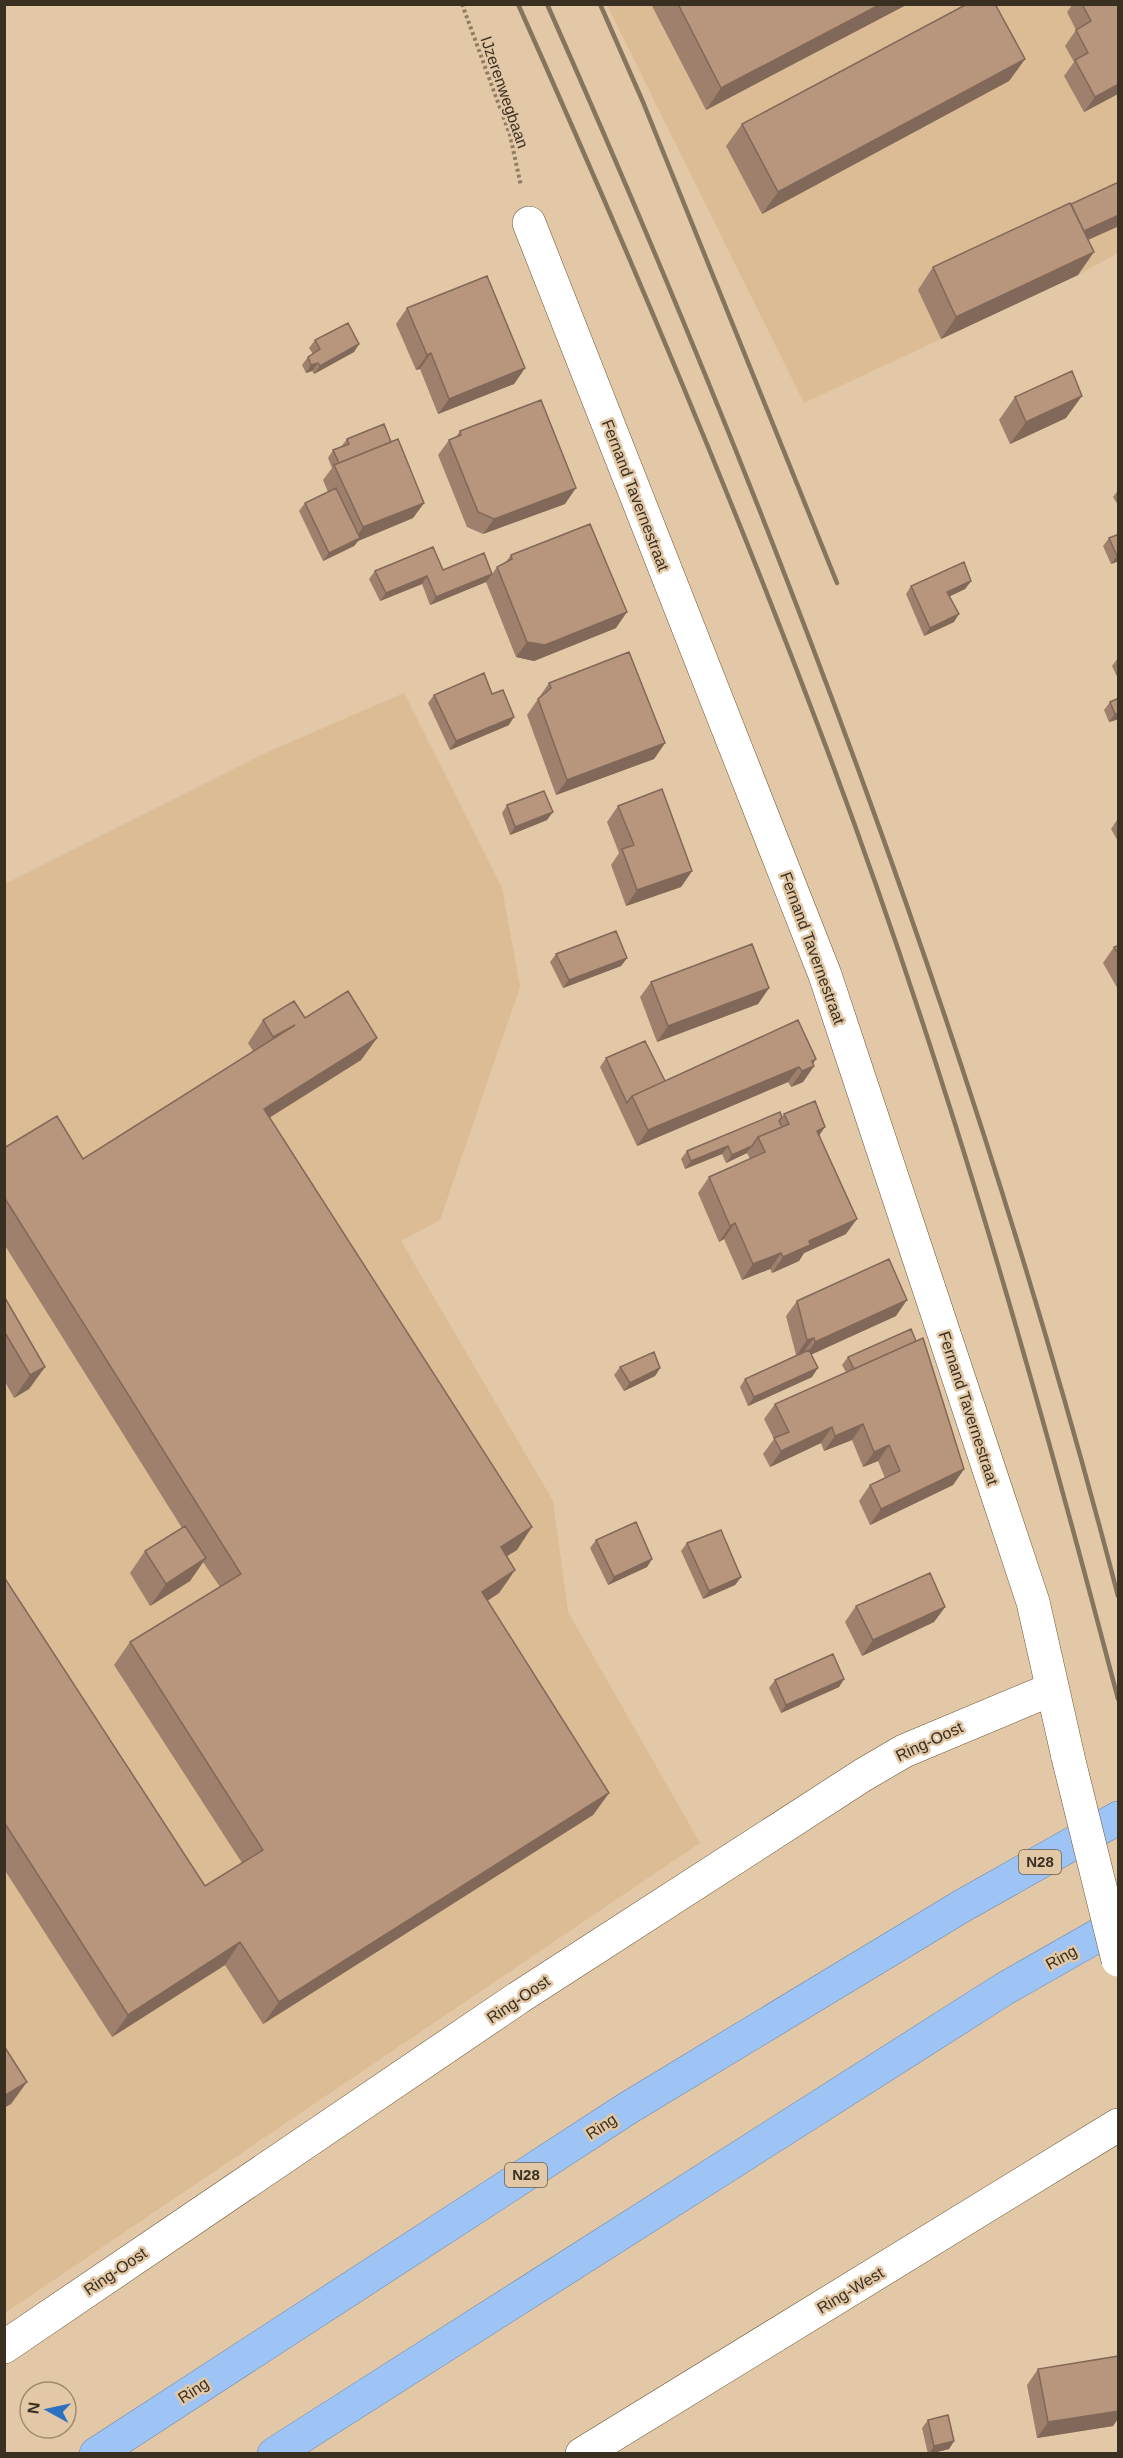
<svg xmlns="http://www.w3.org/2000/svg" width="1123" height="2458" viewBox="0 0 1123 2458" font-family="Arial,sans-serif">
	<rect width="100%" height="100%" fill="#e2c8a6"/>
	<path fill="#dbbc94" d="M607 5H1118V253L1078 275 804 403Z
		M404 693 502 888 520 987 440 1220 401 1241 553 1501 568 1612 700 1843 5 2313V884L263 754Z"/>
	<g fill="none" stroke-linecap="round" stroke-linejoin="round">
		<g stroke="#695334" stroke-width="34">
			<path id="minor" d="M529 223 825 975 1033 1602 1068 1757
				M4 2347 518 1998 863 1775 904 1751 1052 1689
				M582 2454 1118 2125"/>
		</g>
		<g stroke="#6b87aa" stroke-width="34">
			<path id="trunk" d="M96 2454 628 2108 962 1906 1118 1818
				M274 2454 1004 1989 1118 1924"/>
		</g>
		<path stroke="#8f7d65" stroke-width="4" stroke-dasharray="3 3" stroke-linecap="butt" d="M462 4 510 135 521 186"/>
		<use href="#minor" stroke="#fff" stroke-width="33"/>
		<use href="#trunk" stroke="#9ec4f6" stroke-width="33"/>
		<path stroke="#86755e" stroke-width="4.5" d="M518 4C624 241 725 480 817 723 938 1041 1032 1370 1118 1699
			M547 4C776 520 976 1049 1118 1596
			M600 4 643 102 837 583"/>
		<g stroke="#695334" stroke-width="34" stroke-linecap="butt">
			<path id="minor-bridge" d="M1068 1757 1118 1960"/>
		</g>
		<use href="#minor-bridge" stroke="#fff" stroke-width="33"/>
	</g>
	<path fill="#9e806c" d="M651 4H908L706 110Z
		M1073 4H1119V92L1116 95 1084 112 1064 76 1074 62 1065 46 1076 30 1067 12Z
		M1025 59 1009 81 762 214 726 146 742 124Z
		M1119 182V226L1088 240 1078 275 941 339 918 290 933 267Z
		M407 308 525 368 514 384 438 414 420 369 416 370 396 324Z
		M315 340 359 344 354 352 314 374 312 371 306 373 302 365 308 357 313 354 309 348Z
		M1015 397 1066 418 1010 444 999 420Z
		M460 431 565 504 483 534 467 527 438 455 449 440 456 437Z
		M347 439 391 442 424 503 413 518 358 541 354 546 323 561 299 511 305 503 328 492 323 480 332 468 328 458 333 450 341 447Z
		M1119 489V507L1113 497Z
		M1119 534V561L1111 564 1103 546 1109 538Z
		M511 555 616 628 534 661 516 657 486 582 430 605 422 584 380 601 369 579 375 571 443 570 492 574 497 567 505 563Z
		M971 581 965 589 950 596 954 622 924 636 906 594 911 586Z
		M1118 658H1119V681L1112 666Z
		M549 683 665 743 654 759 556 795 527 715Z
		M434 695 509 725 450 750 428 703Z
		M1119 698V719L1109 722 1104 710 1110 702Z
		M507 805 547 820 510 835 502 813Z
		M618 806 692 871 681 887 626 906 611 865 619 853 607 822Z
		M1117 820H1119V843L1111 829Z
		M1119 945V991L1103 963 1114 947Z
		M556 954 627 958 621 966 563 988 550 962Z
		M651 982 769 988 758 1004 657 1042 640 997Z
		M305 1018 377 1038 361 1060 269 1118 517 1550 507 1556 515 1570 499 1593 487 1601 609 1793 593 1815 263 2024 225 1965 112 2037 4 1869V1577L205 1886 242 1863 114 1665 130 1642 220 1587 203 1562 190 1581 150 1606 130 1573 145 1551 182 1528 4 1244V1148L83 1159 253 1051 248 1043 263 1020Z
		M606 1058 665 1081 816 1059 813 1063 814 1066 803 1082 791 1087 788 1082 637 1146 600 1067Z
		M784 1114 819 1136 846 1234 804 1253 799 1261 772 1273 770 1269 742 1280 724 1239 719 1242 698 1193 709 1177 750 1159 747 1153 726 1163 722 1154 685 1169 681 1159 687 1151 782 1117Z
		M5 1298 45 1367 29 1389 14 1398 4 1380Z
		M797 1301 896 1316 811 1354 812 1377 748 1406 740 1387 745 1379 796 1355 786 1316Z
		M848 1357 964 1469 953 1485 870 1525 859 1501 870 1485 885 1478 878 1461 863 1467 852 1440 824 1451 821 1443 770 1467 763 1454 774 1439 764 1419 775 1404 846 1372 842 1365Z
		M620 1367 660 1368 655 1376 624 1391 614 1375Z
		M596 1540 652 1559 647 1567 608 1585 590 1548Z
		M687 1543 741 1577 735 1585 703 1599 681 1551Z
		M856 1606 945 1607 934 1622 862 1656 845 1622Z
		M844 1679 839 1687 781 1713 769 1688 775 1680Z
		M1119 2356V2417L1113 2426 1037 2438 1027 2385 1038 2369Z
		M928 2420 954 2441 949 2449 928 2454 922 2428Z"/>
	<path fill="#816858" d="M881 4H908L706 110 721 88Z
		M1025 59 1009 81 762 214 778 192Z
		M1119 84V92L1116 95 1084 112 1095 97Z
		M1119 215V226L1069 248 1080 233Z
		M1094 252 1078 275 941 339 956 317Z
		M359 344 354 352 314 374 320 366Z
		M431 353 420 369 416 370 427 355Z
		M318 363 312 371 306 373 311 365Z
		M525 368 514 384 438 414 449 399Z
		M1082 396 1066 418 1010 444 1026 422Z
		M576 488 565 504 483 534 494 519Z
		M424 503 413 518 358 541 354 546 323 561 329 553 354 541 363 527Z
		M1119 555V561L1111 564 1117 556Z
		M492 574 486 582 430 605 436 597Z
		M427 576 422 584 380 601 386 593Z
		M971 581 965 589 942 600 947 592Z
		M627 612 616 628 534 661 516 657 527 642Z
		M959 614 954 622 924 636 930 628Z
		M1119 713V719L1109 722 1115 714Z
		M514 717 509 725 450 750 456 741Z
		M665 743 654 759 556 795 567 780Z
		M553 812 547 820 510 835 515 827Z
		M692 871 681 887 626 906 637 890Z
		M627 958 621 966 563 988 569 980Z
		M769 988 758 1004 657 1042 668 1026Z
		M377 1038 361 1060 248 1131 264 1109Z
		M816 1059 810 1068 814 1066 803 1082 791 1087 802 1071 812 1061Z
		M799 1067 788 1082 637 1146 648 1130Z
		M825 1127 814 1143 817 1131Z
		M728 1146 722 1154 685 1169 691 1161Z
		M752 1146 747 1152V1153L726 1163 732 1155Z
		M857 1219 846 1234 804 1253 799 1261 772 1273 783 1257 809 1241Z
		M735 1223 724 1239 719 1242 730 1226Z
		M781 1253 770 1269 742 1280 753 1264Z
		M907 1300 896 1316 804 1358 815 1342Z
		M814 1338 803 1353 796 1356 807 1340Z
		M45 1367 29 1389 14 1398 30 1375Z
		M660 1368 655 1376 624 1391 630 1383Z
		M818 1368 812 1377 748 1406 754 1397Z
		M863 1424 852 1440 824 1451 835 1436Z
		M832 1427 821 1443 770 1467 781 1451Z
		M889 1445 878 1461 863 1467 874 1452Z
		M964 1469 953 1485 870 1525 881 1509Z
		M532 1527 517 1550 485 1569 501 1547Z
		M206 1558 190 1581 150 1606 166 1584Z
		M652 1559 647 1567 608 1585 614 1577Z
		M515 1570 499 1593 466 1615 482 1592Z
		M741 1577 735 1585 703 1599 709 1591Z
		M945 1607 934 1622 862 1656 873 1640Z
		M844 1679 839 1687 781 1713 786 1705Z
		M609 1793 593 1815 263 2024 279 2002Z
		M240 1942 225 1965 112 2037 128 2015Z
		M27 2082 11 2104 4 2108V2096Z
		M1119 2411V2417L1113 2426 1037 2438 1048 2422Z
		M954 2441 949 2449 929 2454 934 2446Z"/>
	<path fill="#b8957d" stroke="#816858" stroke-width="1.5" d="M678 4H881L721 88Z
		M967 4H995L1025 59 778 192 742 124Z
		M1082 4H1119V84L1095 97 1075 60 1088 53 1076 30 1091 21Z
		M1119 182V215L1084 231 1071 204Z
		M1070 203 1094 252 956 317 933 267Z
		M487 276 525 368 449 399 431 353 427 355 407 308Z
		M348 323 359 344 320 366 318 363 311 365 308 357 320 349 315 340Z
		M1072 371 1082 396 1026 422 1015 397Z
		M541 400 576 488 494 519 478 512 449 440 461 435 460 431Z
		M384 424 391 442 339 463 333 450 349 444 347 439Z
		M398 439 424 503 363 527 334 465Z
		M336 488 360 538 329 553 305 503Z
		M590 524 627 612 545 645 527 642 497 567 512 559 511 555Z
		M1119 534V555L1117 556 1109 538Z
		M433 547 443 570 484 553 492 574 436 597 427 576 386 593 375 571Z
		M964 562 971 581 947 592 959 614 930 628 911 586Z
		M629 652 665 743 567 780 538 699 551 688 549 683Z
		M484 673 492 694 503 690 514 717 456 741 434 695Z
		M1119 698V713L1115 714 1110 702Z
		M662 789 692 871 637 890 622 849 634 845 618 806Z
		M544 791 553 812 515 827 507 805Z
		M616 931 627 958 569 980 556 954Z
		M752 944 769 988 668 1026 651 982Z
		M1119 945V955L1114 947Z
		M348 991 377 1038 264 1109 532 1527 501 1547 515 1570 482 1592 609 1793 279 2002 240 1942 128 2015 4 1822V1577L205 1886 263 1850 130 1642 241 1574 4 1197V1148L57 1116 83 1159 295 1025 273 1037 263 1020 294 1001 305 1018Z
		M798 1020 816 1059 812 1061 814 1066 802 1071 799 1067 648 1130 632 1096Z
		M645 1041 665 1081 632 1096 627 1103 606 1058Z
		M815 1101 825 1127 817 1131 857 1219 809 1241 810 1245 783 1257 781 1253 753 1264 735 1223 730 1226 709 1177 765 1152 758 1137 789 1124 784 1114Z
		M780 1112 782 1117 779 1121 782 1127 758 1137 752 1146 732 1155 728 1146 691 1161 687 1151Z
		M889 1259 907 1300 815 1342 814 1338 807 1340 797 1301Z
		M5 1298 45 1367 30 1375 4 1331Z
		M911 1329 916 1341 854 1369 848 1357Z
		M923 1338 964 1469 881 1509 870 1485 900 1471 889 1445 874 1452 863 1424 835 1436 832 1427 781 1451 774 1438 789 1432 775 1404Z
		M809 1350 818 1368 754 1397 745 1379Z
		M654 1352 660 1368 630 1383 620 1367Z
		M636 1522 652 1559 614 1577 596 1540Z
		M185 1526 206 1558 166 1584 145 1551Z
		M721 1530 741 1577 709 1591 687 1543Z
		M930 1573 945 1607 873 1640 856 1606Z
		M833 1654 844 1679 786 1705 775 1680Z
		M4 2046 27 2082 4 2096Z
		M1119 2356V2411L1048 2422 1038 2369Z
		M948 2415 954 2441 934 2446 928 2420Z"/>
	<g text-anchor="middle" stroke-width="5" stroke-linejoin="round" paint-order="stroke">
		<g fill="#e2c8a6" stroke="#6c5e4a" stroke-width="1.5">
			<rect x="1019" y="1850" width="42" height="24" rx="4.5"/>
			<rect x="505" y="2163" width="42" height="24" rx="4.5"/>
		</g>
		<g font-size="15" font-weight="bold" fill="#3a3022">
			<text x="1040" y="1867">N28</text>
			<text x="526" y="2180">N28</text>
		</g>
		<g font-size="16" fill="#3a3022" stroke="#e2c8a6">
			<text transform="translate(505 92) rotate(71)" y="6">IJzerenwegbaan</text>
			<text transform="translate(636 495) rotate(69)" y="6">Fernand Tavernestraat</text>
			<text transform="translate(813 948) rotate(70)" y="6">Fernand Tavernestraat</text>
			<text transform="translate(969 1408) rotate(72)" y="6">Fernand Tavernestraat</text>
			<text transform="translate(929 1741) rotate(-25)" y="6">Ring-Oost</text>
			<text transform="translate(1061 1957) rotate(-29)" y="6">Ring</text>
			<text transform="translate(518 1999) rotate(-34)" y="6">Ring-Oost</text>
			<text transform="translate(601 2126) rotate(-33)" y="6">Ring</text>
			<text transform="translate(115 2271) rotate(-34)" y="6">Ring-Oost</text>
			<text transform="translate(850 2290) rotate(-31)" y="6">Ring-West</text>
			<text transform="translate(193 2390) rotate(-33)" y="6">Ring</text>
		</g>
	</g>
	<rect width="1123" height="2458" fill="none" stroke="#3a3022" stroke-width="12"/>
	<g transform="translate(48 2410) rotate(278)"><circle r="28" fill="#e2c8a6" stroke="#9f8b71" stroke-width="1.5"/>
	<path d="M0-4.5L10 22L0 15L-10 22Z" fill="#2b70c1"/>
	<text y="-9" font-size="16" font-weight="bold" text-anchor="middle" fill="#3a3022">N</text>
	</g>
</svg>
